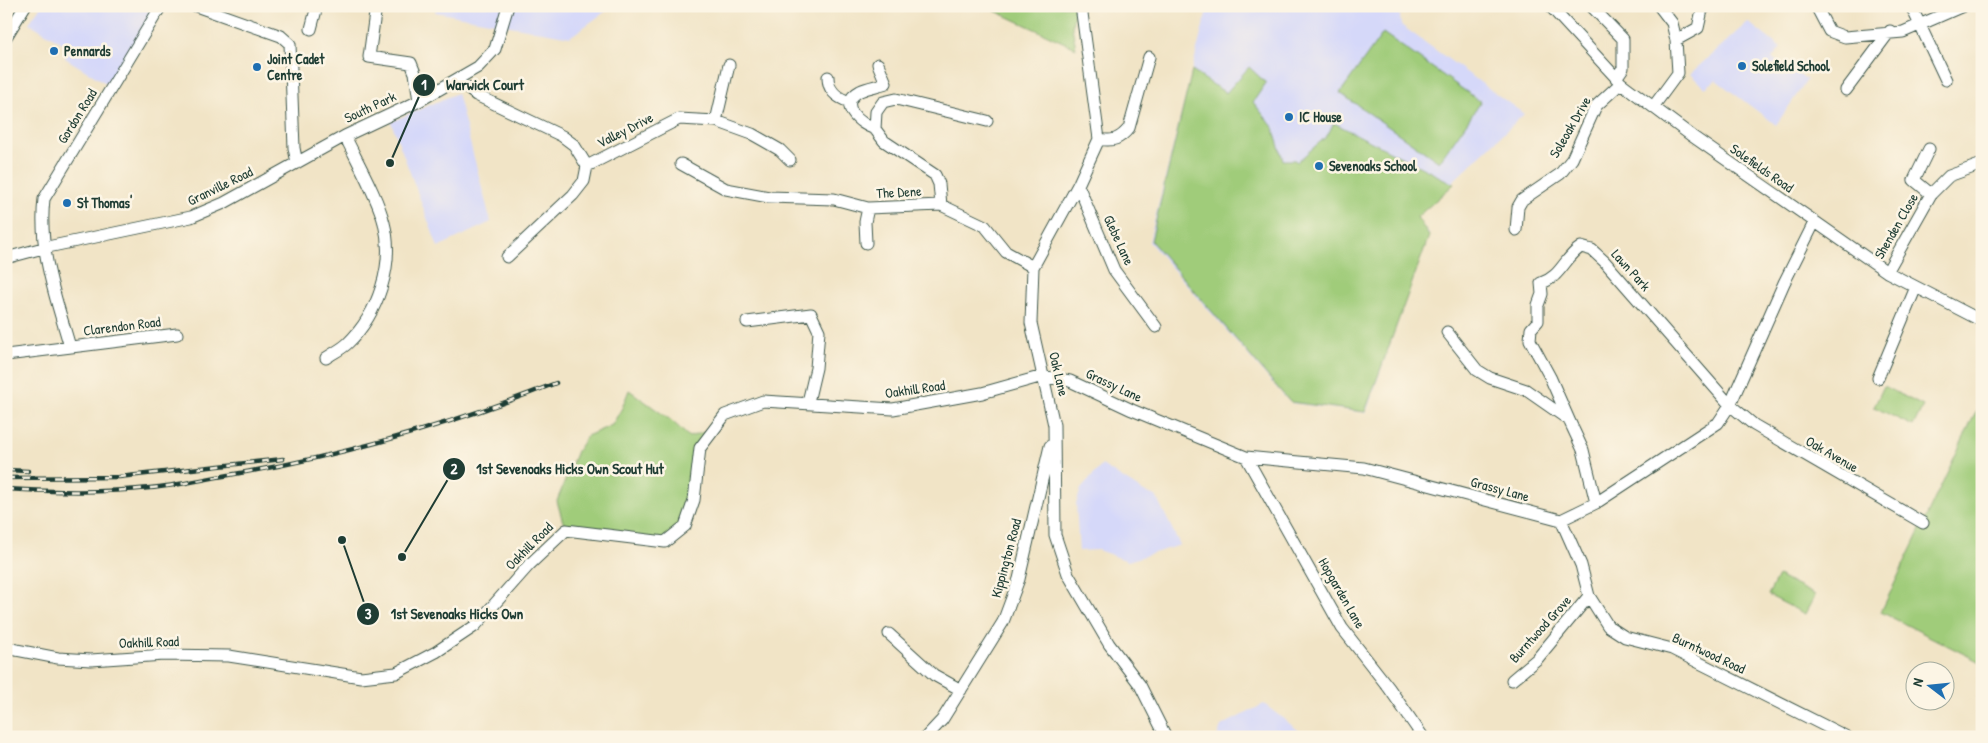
<svg xmlns="http://www.w3.org/2000/svg" width="1988" height="743" viewBox="0 0 1988 743" font-family="'Patrick Hand',sans-serif">
	<rect width="100%" height="100%" fill="#fcf5e5"/>
	<filter id="ink" filterUnits="userSpaceOnUse"><feTurbulence type="fractalNoise" baseFrequency=".02" numOctaves="2"/><feDisplacementMap in="SourceGraphic" scale="10" xChannelSelector="R" yChannelSelector="G"/><feConvolveMatrix kernelMatrix="1 2 1 2 8 2 1 2 1" color-interpolation-filters="sRGB"/></filter>
	<filter id="wash" filterUnits="userSpaceOnUse"><feTurbulence type="fractalNoise" baseFrequency=".0096" numOctaves="4" result="noise"/><feDisplacementMap in="SourceGraphic" scale="20" xChannelSelector="R" yChannelSelector="G"/><feGaussianBlur stdDeviation="1.12" result="paint"/><feColorMatrix in="noise" values="0 0 0 0 0 0 0 0 0 0 0 0 0 0 0 0 0 1.4 0 .05"/><feComposite in="paint" operator="in"/></filter>
	<g filter="url(#wash)">
		<rect width="100%" height="100%" fill="#f1e4c6"/>
		<path fill="#d5d8f9" d="M41 6H163L109 85 65 58 69 47 29 23Z
			M437 6H613L570 37 435 12Z
			M1208 6H1399L1401 25 1524 114 1415 217 1429 234 1366 413 1290 403 1149 242Z
			M1748 22 1781 48 1772 58 1807 80 1776 125 1716 80 1705 88 1690 74Z
			M457 93 491 222 438 247 391 122Z
			M1102 465 1144 492 1156 496 1180 545 1128 561 1098 550 1079 551 1076 504 1081 489Z
			M1264 704 1307 737H1217L1221 726Z"/>
		<path fill="#a0cc7a" stroke="#608457" d="M993 6H1075L1072 27 1076 48 993 10Z
			M1383 33 1481 102 1439 162 1340 93Z
			M1249 67 1266 83 1253 102 1273 127 1283 160H1295L1297 162 1327 136 1334 123 1454 184 1417 217 1429 236 1365 412 1290 402 1151 241 1192 71 1226 93Z
			M1884 386 1923 406 1913 426 1874 407Z
			M629 390 672 421 689 437 708 431 699 447 686 524 665 541 568 529 563 522 557 501 577 451 587 436 612 425 622 408Z
			M1982 399V663L1881 612Z
			M1778 576 1815 595 1805 614 1768 595Z"/>
	</g>
	<g filter="url(#ink)">
		<g fill="none" stroke-linecap="round" stroke-linejoin="round">
			<g stroke="#3e564a" stroke-width="13">
				<path id="minor" d="M196 6 281 36 290 44 294 148 297 163
					M376 6 369 57 411 63 415 73 419 101
					M1081 6 1099 139 1078 185 1033 267 1031 323 1054 425 1055 535 1068 574 1109 644 1140 685 1166 737
					M1550 6 1621 83 1692 136 1887 272 1982 321
					M1591 6 1623 39V68L1616 78
					M1816 6 1829 31 1845 37 1903 32 1963 6
					M1911 6 1946 80
					M311 29 317 6
					M6 37 25 6
					M1676 40 1698 28 1702 10 1707 6
					M828 77C828 91 837 98 850 102
					M458 81 476 95 562 136 574 145 587 166
					M1846 90 1890 31
					M1653 107 1678 73 1676 40 1672 23 1659 6
					M716 121 729 65
					M875 129C859 124 836 104 860 91 868 87 878 86 886 83L878 64
					M1099 139C1113 142 1120 139 1129 128L1149 57
					M1929 149 1914 180 1931 194
					M681 164 726 189 769 197 834 199 868 208 941 205 985 226 1006 252 1033 267
					M1078 185 1114 270 1156 327
					M941 205 939 184 935 175 884 141 875 129 876 112 883 102 896 99 987 121
					M1516 230 1518 207 1522 200 1560 174 1572 159 1596 106 1621 83
					M866 243 865 222 868 208
					M507 257 573 195 584 181 587 166 679 119 716 121 752 134 780 150 790 160
					M6 258 43 248 191 217 224 203 345 136 419 101 478 67 495 49 508 6
					M1887 272 1931 194 1949 176 1982 164
					M747 322 811 314 819 331 816 368 808 402
					M1447 332 1477 370 1490 378 1526 390 1569 420 1583 450 1596 503
					M70 347C56 298 38 250 44 199L161 6
					M6 355 177 334
					M326 358C333 353 342 349 348 343 378 314 395 264 384 223 378 198 357 161 345 136
					M1878 378 1916 287
					M1569 420 1550 377 1530 340 1531 329 1538 321V305L1542 294 1541 283C1561 277 1564 258 1581 247L1592 250 1605 262 1730 405 1754 425 1923 523
					M1246 457 1342 628 1389 688 1423 737
					M1561 520 1581 565 1589 596 1608 626 1625 637 1672 649 1847 737
					M889 634 934 675 961 690
					M6 648 58 658 91 660 164 655 229 656 361 677 396 673 436 652 475 626 529 565 566 530 665 542 685 526 694 500 700 448 725 415 763 401 893 409 982 393 1043 376 1070 381 1132 410 1246 457 1364 468 1561 520 1596 503 1718 423 1730 405 1784 283 1814 223
					M1512 680 1537 659 1589 596
					M926 737 942 720 1003 622 1019 579 1050 446"/>
			</g>
			<use href="#minor" stroke="#fff" stroke-width="11"/>
			<g stroke="#1f3d34" stroke-width="4.5">
				<path id="rail" d="M6 470 28 471
					M6 478 119 477 283 459
					M6 489C54 492 103 493 150 488 176 486 203 479 229 475 342 456 450 425 556 383"/>
			</g>
			<use href="#rail" stroke="#fcf5e5" stroke-width="2.5" stroke-dasharray="8" stroke-linecap="butt"/>
		</g>
	</g>
	<g fill="#1f6fb2" stroke="#fcf5e5" stroke-width="2">
		<circle cx="54" cy="51" r="5"/>
		<circle cx="1742" cy="66" r="5"/>
		<circle cx="257" cy="67" r="5"/>
		<circle cx="1289" cy="117" r="5"/>
		<circle cx="1319" cy="166" r="5"/>
		<circle cx="67" cy="203" r="5"/>
	</g>
	<g text-anchor="middle" stroke-width="5" stroke-linejoin="round" paint-order="stroke">
		<g font-size="14" font-weight="bold" fill="#1f3d34" stroke="#fcf5e5" text-anchor="start">
			<text x="64" y="56">Pennards</text>
			<text x="267" y="64">Joint Cadet<tspan x="267" dy="16">Centre</tspan></text>
			<text x="1752" y="71">Solefield School</text>
			<text x="1299" y="122">IC House</text>
			<text x="1329" y="171">Sevenoaks School</text>
			<text x="77" y="208">St Thomas'</text>
		</g>
		<g font-size="14" fill="#1f3d34" stroke="#fcf5e5">
			<text transform="translate(370 107) rotate(-25)" y="5">South Park</text>
			<text transform="translate(77 116) rotate(-58)" y="5">Gordon Road</text>
			<text transform="translate(1570 127) rotate(-60)" y="5">Soleoak Drive</text>
			<text transform="translate(625 130) rotate(-27)" y="5">Valley Drive</text>
			<text transform="translate(1762 168) rotate(35)" y="5">Solefields Road</text>
			<text transform="translate(220 186) rotate(-26)" y="5">Granville Road</text>
			<text transform="translate(899 192) rotate(-3)" y="5">The Dene</text>
			<text transform="translate(1896 226) rotate(-60)" y="5">Shenden Close</text>
			<text transform="translate(1119 240) rotate(65)" y="5">Glebe Lane</text>
			<text transform="translate(1631 270) rotate(48)" y="5">Lawn Park</text>
			<text transform="translate(122 326) rotate(-7)" y="5">Clarendon Road</text>
			<text transform="translate(1059 374) rotate(77)" y="5">Oak Lane</text>
			<text transform="translate(1114 385) rotate(25)" y="5">Grassy Lane</text>
			<text transform="translate(915 389) rotate(-8)" y="5">Oakhill Road</text>
			<text transform="translate(1832 454) rotate(30)" y="5">Oak Avenue</text>
			<text transform="translate(1500 489) rotate(15)" y="5">Grassy Lane</text>
			<text transform="translate(529 546) rotate(-45)" y="5">Oakhill Road</text>
			<text transform="translate(1006 558) rotate(-75)" y="5">Kippington Road</text>
			<text transform="translate(1342 593) rotate(60)" y="5">Hopgarden Lane</text>
			<text transform="translate(1540 629) rotate(-48)" y="5">Burntwood Grove</text>
			<text transform="translate(149 642) rotate(-2)" y="5">Oakhill Road</text>
			<text transform="translate(1709 653) rotate(25)" y="5">Burntwood Road</text>
		</g>
	</g>
	<path fill="none" stroke="#1f3d34" stroke-width="2" d="M390 163L424 85M402 557L454 469M342 540L368 614"/>
	<g fill="#1f3d34" stroke="#fcf5e5" stroke-width="2">
		<circle cx="390" cy="163" r="5"/>
		<circle cx="402" cy="557" r="5"/>
		<circle cx="342" cy="540" r="5"/>
		<circle cx="424" cy="85" r="12"/>
		<circle cx="454" cy="469" r="12"/>
		<circle cx="368" cy="614" r="12"/>
	</g>
	<g font-size="15" text-anchor="middle" font-weight="bold" fill="#fff">
		<text x="424" y="90">1</text>
		<text x="454" y="474">2</text>
		<text x="368" y="619">3</text>
	</g>
	<g font-size="15" text-anchor="middle" font-weight="bold" fill="#1f3d34" stroke="#fcf5e5" stroke-width="5" stroke-linejoin="round" paint-order="stroke">
		<text x="485" y="90">Warwick Court</text>
		<text x="570" y="474">1st Sevenoaks Hicks Own Scout Hut</text>
		<text x="457" y="619">1st Sevenoaks Hicks Own</text>
	</g>
	<rect width="1988" height="743" fill="none" stroke="#fcf5e5" stroke-width="25"/>
	<g transform="translate(1930 686) rotate(286)"><circle r="24" fill="#fcf5e5" stroke="#a4ab9e"/>
	<path d="M0-4L9 19L0 12L-9 19Z" fill="#1f6fb2"/>
	<text y="-8" font-size="14" font-weight="bold" text-anchor="middle" fill="#1f3d34">N</text>
	</g>
</svg>
